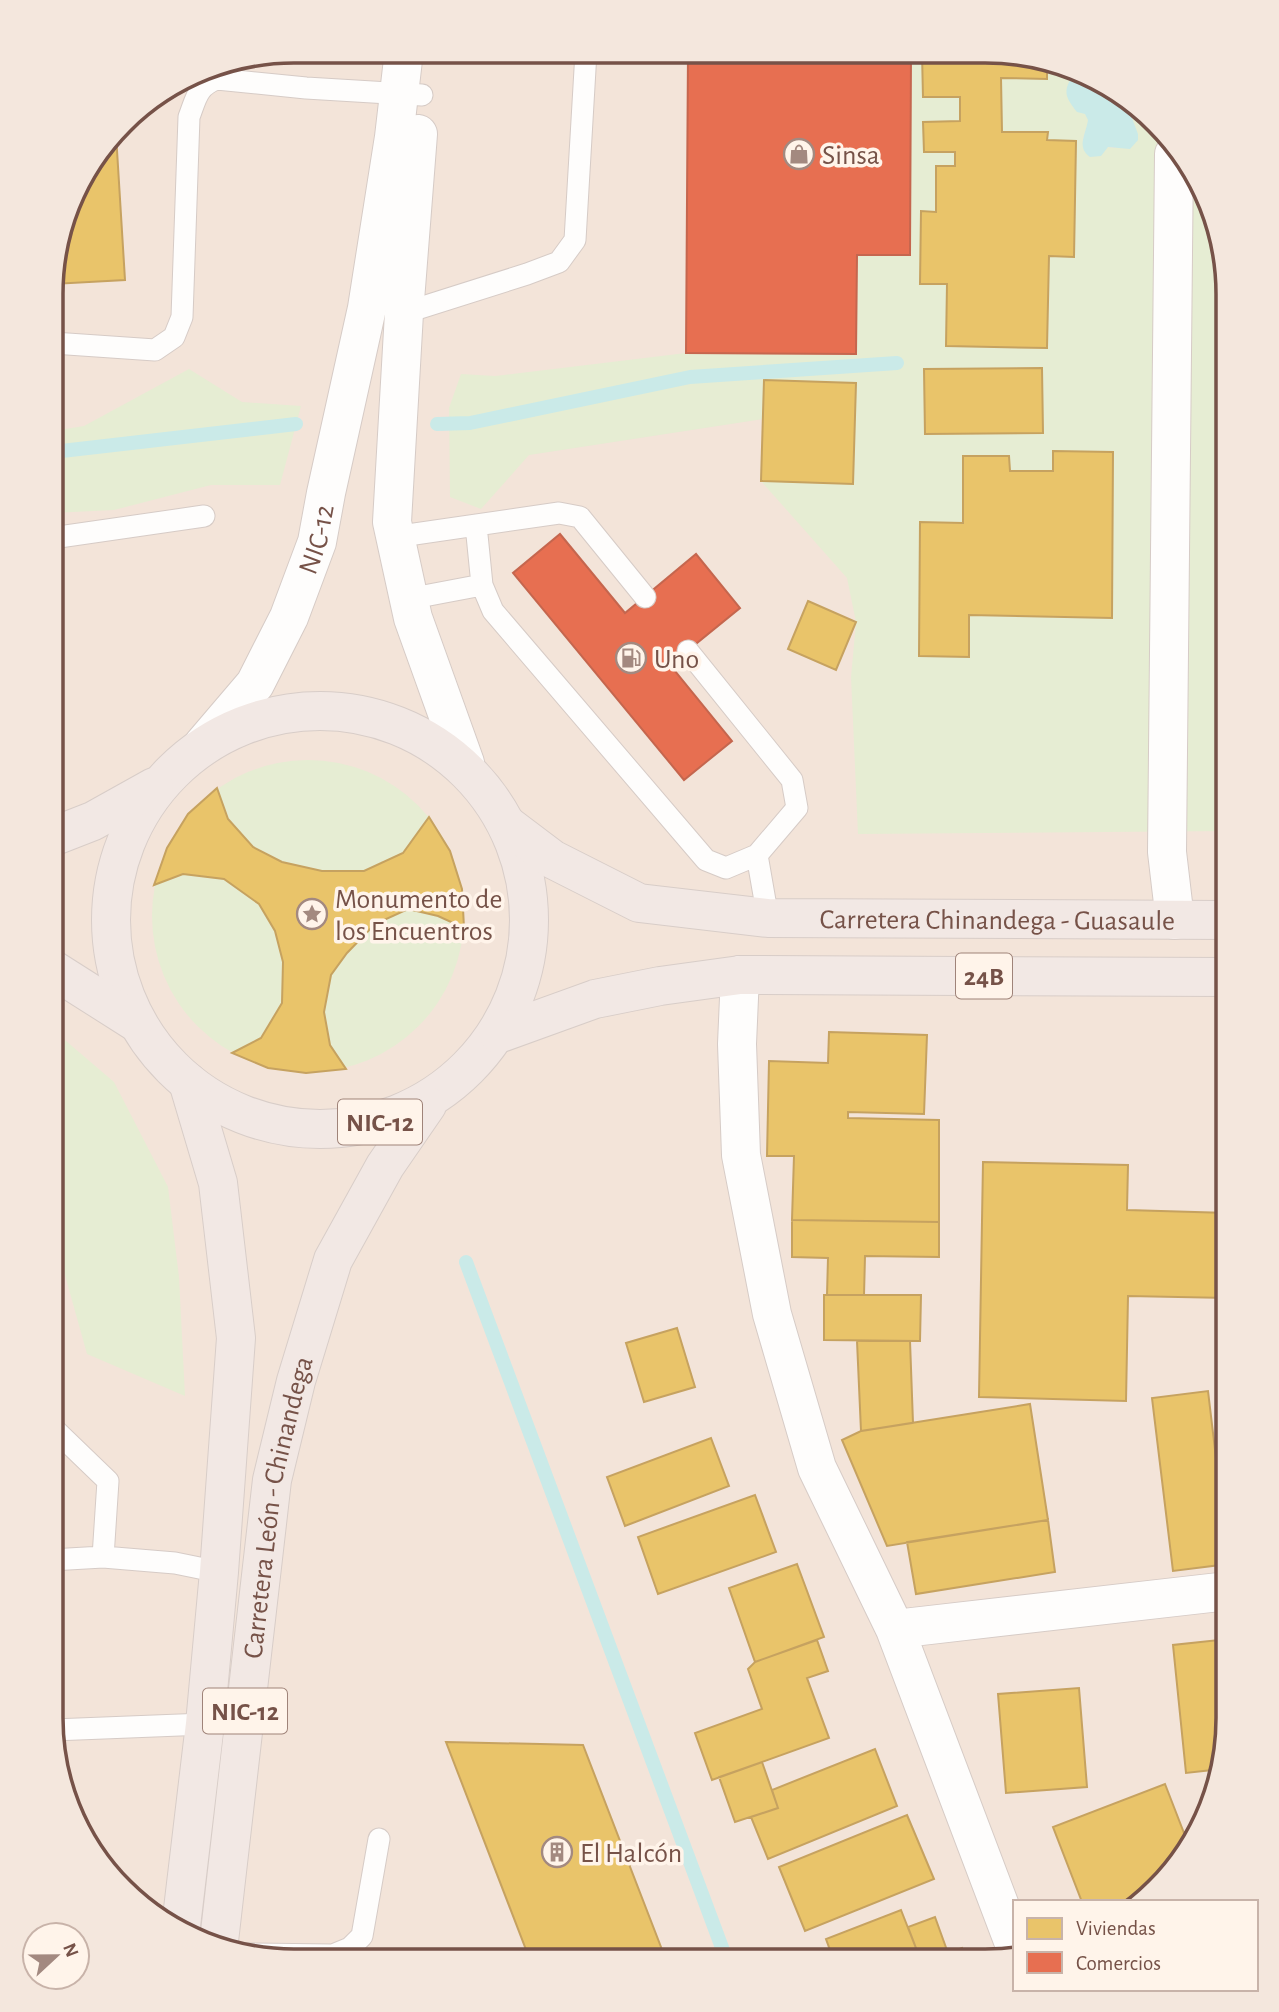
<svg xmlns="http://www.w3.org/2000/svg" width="1279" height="2012" viewBox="0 0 1279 2012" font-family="'Alegreya Sans',sans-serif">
	<rect width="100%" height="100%" fill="#f7f0e9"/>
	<path fill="#f3e4d9" d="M294 51 1017 53 1133 101 1210 200 1228 294V1735L1215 1797 1178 1866 1132 1902H1015V1955L986 1961 262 1959 146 1911 69 1812 51 1718 53 262 76 186 133 111 201 69Z"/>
	<path fill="#e6edd3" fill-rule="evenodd" d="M911 53H922L923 97H960V121L923 122 924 152H955V166L936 167V212L921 211 920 283 947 284 946 346 1047 348 1049 256 1074 257 1076 141 1047 140V132H1002L1001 78 1047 79V65L1073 76 1089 120 1083 139 1104 150 1107 147 1116 148 1126 100 1124 97 1133 101 1210 200 1228 294V831L858 834 851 677 856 622 847 578 761 481 853 484 764 380 763 419 529 455 481 509 450 497 449 408 461 374 495 376 686 353 856 354 857 255H910ZM1041 368 1042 433 926 434 925 369ZM964 456H1009L1010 471H1053L1112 617 969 615 968 657 919 656 920 522 963 523Z
		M189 369 242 402 301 406 280 485H211L114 510 52 513 53 431 84 426Z
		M152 916a156 156 0 1 1 312 0a156 156 0 1 1-312 0Z
		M52 1029 114 1082 168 1187 179 1277 185 1396 87 1354 51 1225Z"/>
	<path fill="#caeae8" d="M1073 76 1124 97 1138 134V140L1130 149 1108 147 1101 156 1090 157C1076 147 1086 134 1088 120L1085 114 1077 112C1066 98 1062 91 1073 76Z"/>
	<path fill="#e9c46a" stroke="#c6a260" stroke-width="2" d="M922 53H1017L1047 65V79L1001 78 1002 132H1048L1047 140 1076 141 1074 257 1049 256 1047 348 946 346 947 284H920L921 211 936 212V166H955V152H924L923 122 960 121V97H923Z
		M116 134 125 280 53 284V262L76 186Z
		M1042 368 1043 433 925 434 924 369Z
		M764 380 856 383 853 484 761 481Z
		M1053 451 1113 452 1112 618 969 615V657L919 656 920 522 963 523V456H1009L1010 471H1053Z
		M808 601 856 622 836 670 788 649Z
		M217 788 228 819 253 847 282 862 322 871H364L403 853 429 817 450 851 462 889 464 928 438 916 408 909 375 924 347 953 331 975 324 1012 330 1045 346 1069 306 1073 268 1068 232 1053 261 1038 282 1003 283 962 275 931 259 904 224 879 183 874 154 885 167 848 188 814Z
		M829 1032 927 1035 924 1114 848 1112V1118L939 1120V1222L792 1220 794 1156H767L769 1061 828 1063Z
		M983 1162 1128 1165 1127 1210 1228 1213V1298L1128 1296 1126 1401 979 1397Z
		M792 1220 939 1222V1257L865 1256 864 1295H827L828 1258 792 1257Z
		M824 1295H921L920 1341 824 1340Z
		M677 1328 695 1387 644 1402 626 1343Z
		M857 1341H910L913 1423 861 1431Z
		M1208 1391 1219 1483 1228 1482V1564L1173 1571 1152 1398Z
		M1030 1404 1048 1520 887 1546 842 1440 861 1431Z
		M711 1438 729 1486 625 1526 607 1477Z
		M755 1495 776 1552 658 1594 638 1537Z
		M1048 1520 1055 1572 916 1594 907 1542Z
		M797 1564 824 1637 755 1662 729 1588Z
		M1228 1639V1735L1221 1769 1186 1773 1173 1645Z
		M817 1640 828 1671 807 1678 829 1738 712 1780 695 1733 762 1709 748 1669 755 1662Z
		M1079 1688 1087 1787 1006 1793 998 1694Z
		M446 1742 583 1745 666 1960H530Z
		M875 1749 897 1806 768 1859 751 1817 778 1808 772 1790Z
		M762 1762 778 1808 735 1822 719 1777Z
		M1165 1784 1184 1833 1199 1827 1178 1866 1132 1902H1082L1053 1827Z
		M907 1815 934 1879 805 1931 779 1867Z
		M901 1910 921 1961H834L826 1939Z
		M935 1917 948 1953 962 1948 967 1961H921L908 1927Z"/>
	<path fill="#e76f51" stroke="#c5664e" stroke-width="2" d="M688 52 911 53 910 255H857L856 354 686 353Z
		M560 534 625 613 696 554 740 608 670 665 732 741 684 780 513 573Z"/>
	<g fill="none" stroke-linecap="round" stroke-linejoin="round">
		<path stroke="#caeae8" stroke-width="14" d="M437 424 470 423 690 377 897 363
			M53 452 296 424
			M466 1262 727 1961"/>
		<g stroke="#d6cbc6" stroke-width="23">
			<path id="service" d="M397 312 404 313 527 274 559 262 575 240 586 52
				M53 343 155 350 174 337 182 317 189 117C196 99 197 86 217 79L306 88 422 95
				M476 525 482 585 493 611 706 860 726 868 757 855 797 808 792 780 688 651
				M394 537 559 513 580 517 645 597
				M52 538 204 516
				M408 599 482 585
				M757 855 768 918
				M51 1426 108 1481 103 1557
				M51 1560 103 1557 175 1563 219 1572
				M53 1730 205 1724
				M249 1954 333 1955 350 1948 362 1936 379 1839"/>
		</g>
		<g stroke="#d6cbc6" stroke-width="40">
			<path id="minor" d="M1174 154 1167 852 1175 920
				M740 975 737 1044 741 1155 772 1314 817 1468 895 1629 1015 1946
				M895 1629 1228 1591"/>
		</g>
		<g stroke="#d6cbc6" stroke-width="40">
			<g id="tertiary">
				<path d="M418 134 404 313 392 522 413 618 465 763"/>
				<path id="s1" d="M203 745 255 684 289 617 317 542 326 493 367 308 394 137 404 51"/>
			</g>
		</g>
		<g stroke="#d8cdc8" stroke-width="40">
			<g id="trunk">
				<circle cx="320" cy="920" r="209"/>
				<path id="s2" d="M507 825 552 859 639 903 768 918 1228 920"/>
				<path d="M52 837 93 821 154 787"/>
				<path d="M52 969 134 1021"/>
				<path d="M498 1034 595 999 660 986 740 975 1228 977"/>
				<path d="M181 1926 205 1724 219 1572 236 1338 218 1183 188 1082"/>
				<path id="s3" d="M219 1941 272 1480 296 1381 333 1260 385 1166 427 1105"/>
			</g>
		</g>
		<use href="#service" stroke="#fefdfc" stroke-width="21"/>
		<use href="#minor" stroke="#fefdfc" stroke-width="38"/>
		<use href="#tertiary" stroke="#fefdfc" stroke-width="38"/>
		<use href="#trunk" stroke="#f2e8e4" stroke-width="38"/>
	</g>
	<defs>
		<g id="shop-ring" transform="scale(1.575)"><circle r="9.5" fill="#fff4ea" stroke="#a38980" stroke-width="1.5"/><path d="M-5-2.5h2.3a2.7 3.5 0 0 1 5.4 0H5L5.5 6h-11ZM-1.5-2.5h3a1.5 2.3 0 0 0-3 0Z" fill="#a38980"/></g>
		<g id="fuel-ring" transform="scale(1.575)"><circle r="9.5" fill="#fff4ea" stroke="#a38980" stroke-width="1.5"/><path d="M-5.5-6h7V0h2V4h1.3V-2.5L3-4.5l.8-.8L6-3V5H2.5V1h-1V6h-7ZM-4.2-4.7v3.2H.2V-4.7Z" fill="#a38980"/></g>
		<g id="sight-ring" transform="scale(1.575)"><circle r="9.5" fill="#fff4ea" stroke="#a38980" stroke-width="1.5"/><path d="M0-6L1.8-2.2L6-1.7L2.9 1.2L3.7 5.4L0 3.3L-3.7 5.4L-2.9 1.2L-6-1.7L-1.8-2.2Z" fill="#a38980"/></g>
		<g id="building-ring" transform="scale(1.575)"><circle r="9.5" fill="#fff4ea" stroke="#a38980" stroke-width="1.5"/><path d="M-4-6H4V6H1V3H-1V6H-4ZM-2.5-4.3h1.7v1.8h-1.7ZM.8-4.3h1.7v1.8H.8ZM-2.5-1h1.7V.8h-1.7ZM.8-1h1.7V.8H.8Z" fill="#a38980"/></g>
	</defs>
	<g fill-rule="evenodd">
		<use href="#shop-ring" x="799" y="154"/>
		<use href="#fuel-ring" x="631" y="658"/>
		<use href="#sight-ring" x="312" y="914"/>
		<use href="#building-ring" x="557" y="1852"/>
	</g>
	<g text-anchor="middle" stroke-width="7" stroke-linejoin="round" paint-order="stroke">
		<g fill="#fff4ea" stroke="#9f8379" stroke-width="2">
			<rect x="956" y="953.5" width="56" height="45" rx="5"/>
			<rect x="338" y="1099.5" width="84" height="45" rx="5"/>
			<rect x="203" y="1688.5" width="84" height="45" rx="5"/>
		</g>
		<g font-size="26" font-weight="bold" fill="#765248">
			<text x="984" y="985">24B</text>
			<text x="380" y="1131">NIC-12</text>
			<text x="245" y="1720">NIC-12</text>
		</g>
		<g font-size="28" fill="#765248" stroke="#fff4ea" text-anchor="start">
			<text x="822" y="164">Sinsa</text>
			<text x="654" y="668">Uno</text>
			<text x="335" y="908">Monumento de<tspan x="335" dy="32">los Encuentros</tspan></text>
			<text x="580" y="1862">El Halcón</text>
		</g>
		<g font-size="28" fill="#765248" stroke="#fff4ea">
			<text dy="10" stroke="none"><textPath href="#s1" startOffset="238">NIC-12</textPath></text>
			<text dy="10" stroke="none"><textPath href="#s2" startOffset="513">Carretera Chinandega - Guasaule</textPath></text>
			<text dy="10" stroke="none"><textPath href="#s3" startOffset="438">Carretera León - Chinandega</textPath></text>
		</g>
	</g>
	<path d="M0 0H1279V2012H0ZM294 63H985A231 231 0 0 1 1216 294V1718A231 231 0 0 1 985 1949H294A231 231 0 0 1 63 1718V294A231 231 0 0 1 294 63Z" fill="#f4e7dd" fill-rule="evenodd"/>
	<path fill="none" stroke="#765248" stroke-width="3.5" d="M294 63H985A231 231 0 0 1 1216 294V1718A231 231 0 0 1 985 1949H294A231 231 0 0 1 63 1718V294A231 231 0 0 1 294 63Z"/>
	<rect x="1013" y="1900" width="245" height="91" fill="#fff4ea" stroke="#c8b3a9" stroke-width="2"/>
	<rect x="1027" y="1918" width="35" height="21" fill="#e9c46a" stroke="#c8b3a9" stroke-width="2"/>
	<text x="1076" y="1935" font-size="21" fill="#765248">Viviendas</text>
	<rect x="1027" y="1952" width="35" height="21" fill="#e76f51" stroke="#c8b3a9" stroke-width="2"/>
	<text x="1076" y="1970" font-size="21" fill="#765248">Comercios</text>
	<g transform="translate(56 1956) rotate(68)"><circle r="33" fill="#fff4ea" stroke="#c8b3a9" stroke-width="2"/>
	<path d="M0-5L12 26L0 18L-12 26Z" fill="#a38980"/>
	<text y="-10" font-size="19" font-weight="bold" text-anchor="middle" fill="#765248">N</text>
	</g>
</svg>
